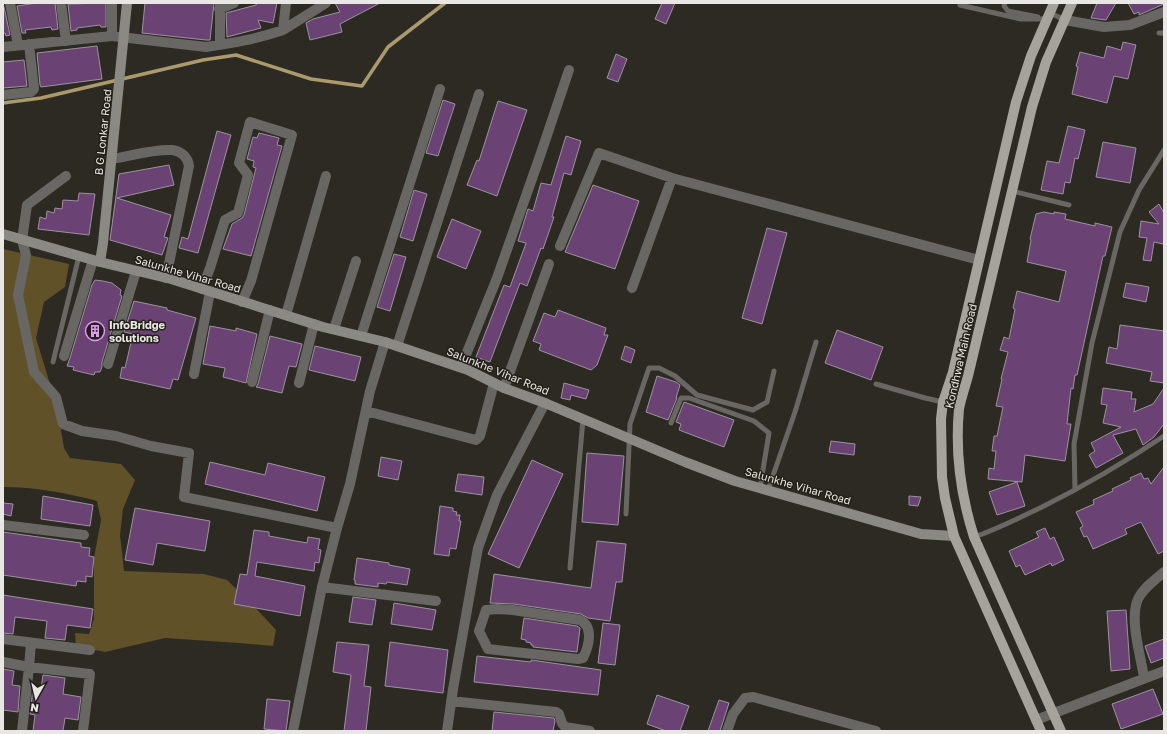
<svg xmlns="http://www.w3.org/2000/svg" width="1167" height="734" viewBox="0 0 1167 734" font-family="'Golos Text',sans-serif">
	<rect width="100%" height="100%" fill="#2d2a23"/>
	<path fill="#605129" d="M3 249 69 264 65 287 44 302 36 338 57 407 64 448 70 458 121 464 135 480 123 509 120 535 124 571 204 574 227 580 250 602 276 630 273 646 239 643 165 638 105 652 76 646 75 633 89 634 94 619V558L101 520 97 501C67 493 34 487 3 487Z"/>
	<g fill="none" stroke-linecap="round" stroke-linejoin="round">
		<path stroke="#ab9a6b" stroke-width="3.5" d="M3 103 41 98 203 60 236 55 311 79 362 86 388 47 445 3"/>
	</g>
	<path fill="#6a4374" stroke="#9a949c" d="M37 3H55L58 29 52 30 51 27 25 30 26 33H22L17 6Z
		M106 3V27H101L100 25 77 28V30L71 31 68 4Z
		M145 3H214L210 40H206L142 33Z
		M257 3H277L273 23 258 20 261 28 227 37 226 13 256 5Z
		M335 3H380L340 24 342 32 310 40 306 23 313 19 340 12Z
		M662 3H675L666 24 655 19Z
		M1097 3H1116L1106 20 1091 18Z
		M1128 3H1164V4L1139 15V12L1134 14Z
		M4 7 10 35 6 36 5 33H3V8Z
		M1123 42 1136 45 1128 79 1114 76 1107 103 1072 94 1078 67 1076 66 1080 52 1104 58 1107 46 1121 50Z
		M97 46 102 79 41 87 40 85 37 53Z
		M616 54 627 59 618 82 607 78Z
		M24 60 27 86 3 88V62Z
		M443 100 455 104 438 156 426 153Z
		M498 101 527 110 497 196 467 185 477 160 479 161Z
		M1068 126 1085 130 1078 159 1075 158 1070 183 1065 182 1063 194 1041 190 1047 161 1059 163Z
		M217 131 231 135 198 253 179 248 182 237 188 239Z
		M259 133 279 138 277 145 282 146 251 256 223 249 232 224 242 218 244 215 256 168 253 167 254 161 247 159 253 137 257 138Z
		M566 136 581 141 571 175 564 173 552 217H554L543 249 541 248 527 286 520 283 490 362 476 357 504 285 510 287 526 243 518 241 528 209 533 211 541 183 551 185Z
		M1103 142 1136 148 1130 183 1096 177Z
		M169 165 174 185 117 198 171 215 164 237 168 238 162 255 110 240 119 174Z
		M593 185 639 201 615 269 565 252Z
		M414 190 427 194 413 241 400 237Z
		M79 193 95 194 89 235 38 229 40 217 46 219 47 211 54 213 55 208 62 209 63 200 78 201Z
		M1159 204 1164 213V241L1163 244 1154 242 1151 261 1143 260 1147 238 1139 237 1141 221 1159 224 1149 212Z
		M1044 212 1054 214V212L1066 214 1065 219 1095 226V223L1112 227 1105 256H1103L1077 375H1075L1073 389 1071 388 1067 424H1071L1065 461 1025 455 1022 482 988 479 989 468 994 469 996 451H992L994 436H997L1003 407 996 406 1002 379H1001L1008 352 1000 350 1004 337 1009 339 1015 309 1013 308 1017 291 1059 302 1066 271 1027 262 1031 240 1030 239 1036 214Z
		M452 219 481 231 466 269 437 257Z
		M767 228 787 233 762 324 742 318Z
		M394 254 406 257 390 311 377 307Z
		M95 280 103 281 112 283 121 290 120 295 122 296 102 362V367L100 372H95L94 375 73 370 74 367 67 366 70 358 92 285Z
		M1126 283 1149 287 1146 302 1123 297Z
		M134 301 167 308V310L196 318 178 380 173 379 170 389 120 378 122 367 125 368 133 334 124 332Z
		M558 310 606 328 604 335H608L597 365 591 370 539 350 541 344 533 341 544 313 555 317Z
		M1120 325 1164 331V383L1150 381 1152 372 1106 363 1109 347 1117 349Z
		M210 326 236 331V328L257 334 246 383 223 377 225 368 203 364Z
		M837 330 883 347 871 380 825 363Z
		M270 336 302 344 296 367 289 366 282 393 256 387 258 384Z
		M315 346 361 357 355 381 309 370Z
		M625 346 635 350 631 363 621 359Z
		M657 376 676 382 680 385 676 398H677L668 420 646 412Z
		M564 383 589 390 586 399 571 395 570 400 561 398Z
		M1103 388 1132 392 1131 399H1136L1134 412 1153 404 1164 388V424L1154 437 1143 445 1136 429 1113 435 1123 453 1096 468 1089 455 1095 451 1091 443 1121 427 1103 423 1107 405 1101 404Z
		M684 402 734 420 724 447 679 430 681 424 676 422Z
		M831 441 855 444 854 455 829 452Z
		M587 453 624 456 618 525 582 522Z
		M381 457 402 461 398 480 378 476Z
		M532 460 563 474 519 568 488 554Z
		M210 462 265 475 268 463 325 477 317 511 205 484Z
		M1164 467V551L1158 554 1141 522 1125 529 1127 534 1093 549 1087 536 1084 537 1080 528 1083 526 1076 512 1094 504 1093 500 1113 491 1112 489 1131 480 1130 478 1141 473 1144 479 1148 478 1151 484Z
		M458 474 484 477 482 495 455 491Z
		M1017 482 1025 506 997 515 989 492Z
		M43 496 93 505 90 526 41 519Z
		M909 496 921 497 918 506 909 505Z
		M3 503 13 504 11 516 3 514Z
		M440 506 453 508V511L457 512 456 515H460L459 521H461L456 549 450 548 449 556 434 554Z
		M135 508 210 521 205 551 157 543 153 565 125 560Z
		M1045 528 1050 539 1054 537 1064 560 1052 566 1051 563 1025 575 1020 565 1016 567 1009 551 1039 537 1036 532Z
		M254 530 269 532V536L307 543 308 537 320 539 318 549 321 550 319 563 315 562 314 571 257 562 255 576 305 586 300 616 234 604 240 574 247 575Z
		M3 532 81 543V547L90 548 89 556 94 557 92 577 86 576V582L77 581 76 586 3 575Z
		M597 541 626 544 622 582H616L610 621 588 618 581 614 514 604 490 603 494 574 591 588Z
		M357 558 389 563V565L410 569 407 585 387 582 386 584 378 583V587L355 584V580H354Z
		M3 595 93 609 90 628 67 625 65 640 45 638 47 621 15 617 13 634 3 633Z
		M353 597 376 600 372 625 349 622Z
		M394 603 436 610 432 630 391 624Z
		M1126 610 1130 669 1111 671 1107 611Z
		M524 618 577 626 580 628 577 652 533 647V645H531V643L526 642V640L521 639Z
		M603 623 620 625 615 665 598 663Z
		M1164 639V658L1151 663 1145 646Z
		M337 642 369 645 364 686 371 687 366 731H344L351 675 333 672Z
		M390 642 448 650 443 693 385 686Z
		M477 656 531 662V660L601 670 598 695 474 682Z
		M3 669 14 671 12 685 20 686 18 712 3 710Z
		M43 675 65 678 63 694 81 697 78 720 65 718 63 731H33L35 715 30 714 33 688 41 689Z
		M1153 689 1163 714 1121 729 1112 704Z
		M657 695 689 706 680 731H666L647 724Z
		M267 699 290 701 286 731 264 729Z
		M719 700 729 703 720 731H708Z
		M494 712 554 718 555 721 553 731H492Z"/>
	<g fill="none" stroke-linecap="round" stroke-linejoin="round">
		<path stroke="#686763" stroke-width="5" d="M1005 3 1004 6 1008 11 1038 17
			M960 5 1021 19H1047
			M1050 13 1065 20
			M1159 33H1164
			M1012 191 1069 205
			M53 362 79 256
			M876 384 925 398 943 402
			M671 423 681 398H689L754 421 769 433 760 488
			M768 490 795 412 816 342
			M1075 490 1074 444 1092 343 1120 232 1139 190 1164 150
			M626 514 630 424 649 368H659L675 376 697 395 753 410 767 402 774 371
			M974 537C998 529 1021 517 1044 506 1086 485 1125 462 1164 436
			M570 568 583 419"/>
		<path stroke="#686763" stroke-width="10" d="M10 3 18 45
			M61 3 66 41
			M112 3V36
			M220 3V45
			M219 9 234 3
			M1065 20 1104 27 1130 25 1164 12
			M283 30 326 3
			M3 47 112 36 206 47C232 43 258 39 283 30L286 3
			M3 95 31 92 34 89 29 44
			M112 159C131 156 152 149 172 150 181 151 188 157 189 166L166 278
			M66 176 27 205 22 240 26 255 18 295 34 372 56 397 63 424 82 431 116 436 151 446 189 453 184 497 337 528 350 484 370 391 385 342
			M560 246 599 153 672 178 979 260
			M632 288 672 178
			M202 289 210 268 225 220 238 213 248 175 239 163 250 122 292 135 251 281 242 302
			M286 315 326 176
			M334 329 356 261
			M361 336 440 89
			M397 346 479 94
			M64 356 93 260
			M108 364 136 271
			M461 367 497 278 540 156 569 70
			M194 374 210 292
			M252 382 270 310
			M299 383 314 324
			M504 388 549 264
			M366 411 476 440 480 436 494 383
			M3 525 84 535
			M337 528 322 587 436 601
			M497 609 513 610 580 620C594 627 589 646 583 658L578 659 488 649 479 631 486 610Z
			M3 639 90 650
			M31 643 29 667 90 674 83 731
			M3 662 29 667 22 731
			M1144 678C1141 656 1129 620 1138 599 1143 588 1155 580 1164 572
			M451 701 556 712 559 714 562 723 565 727 590 731
			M1036 720 1164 671
			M293 731 322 587
			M447 731 453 689 478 548 497 495 545 403
			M727 731 733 714 745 698 753 697 876 731"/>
		<path stroke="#8b8983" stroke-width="10" d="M3 234 100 262 171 279 323 327 385 342 468 370 504 388 545 403 685 462 735 481 921 534 954 536
			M100 262 103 243 127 3"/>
		<path stroke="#a6a39c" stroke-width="10" d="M1041 731 954 536 945 498 942 477 941 419 943 402 953 372 1016 102 1031 56 1054 3
			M1061 731 974 537C961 496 955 452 959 409 961 398 965 387 968 376L1032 107 1046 62 1072 3"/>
	</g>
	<defs>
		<g id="building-ring" transform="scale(1)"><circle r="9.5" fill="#23201a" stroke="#de98f2" stroke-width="1.5"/><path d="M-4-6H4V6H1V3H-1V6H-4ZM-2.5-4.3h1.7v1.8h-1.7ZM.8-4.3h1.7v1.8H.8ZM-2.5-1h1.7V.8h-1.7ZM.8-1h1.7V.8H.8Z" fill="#de98f2"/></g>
	</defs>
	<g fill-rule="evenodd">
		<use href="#building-ring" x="95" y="331"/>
	</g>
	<g text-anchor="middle" stroke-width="3" stroke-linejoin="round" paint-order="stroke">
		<g font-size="11" fill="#e9e7e3" stroke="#23201a">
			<text transform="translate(103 132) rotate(-84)" y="4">B G Lonkar Road</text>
			<text transform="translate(188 274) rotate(16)" y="4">Salunkhe Vihar Road</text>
			<text transform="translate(961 356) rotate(-77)" y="4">Kondhwa Main Road</text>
			<text transform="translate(498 371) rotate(22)" y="4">Salunkhe Vihar Road</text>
			<text transform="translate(798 486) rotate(16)" y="4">Salunkhe Vihar Road</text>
		</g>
		<g font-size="11" font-weight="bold" fill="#e9e7e3" stroke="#23201a" text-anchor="start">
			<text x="109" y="329">InfoBridge<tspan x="109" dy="13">solutions</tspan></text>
		</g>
	</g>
	<rect width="1167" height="734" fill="none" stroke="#e9e7e3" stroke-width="8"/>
	<g transform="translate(36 698) rotate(188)" stroke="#23201a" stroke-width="3" paint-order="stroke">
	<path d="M0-3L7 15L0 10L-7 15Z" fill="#e9e7e3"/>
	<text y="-6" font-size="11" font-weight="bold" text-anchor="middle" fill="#e9e7e3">N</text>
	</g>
</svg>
